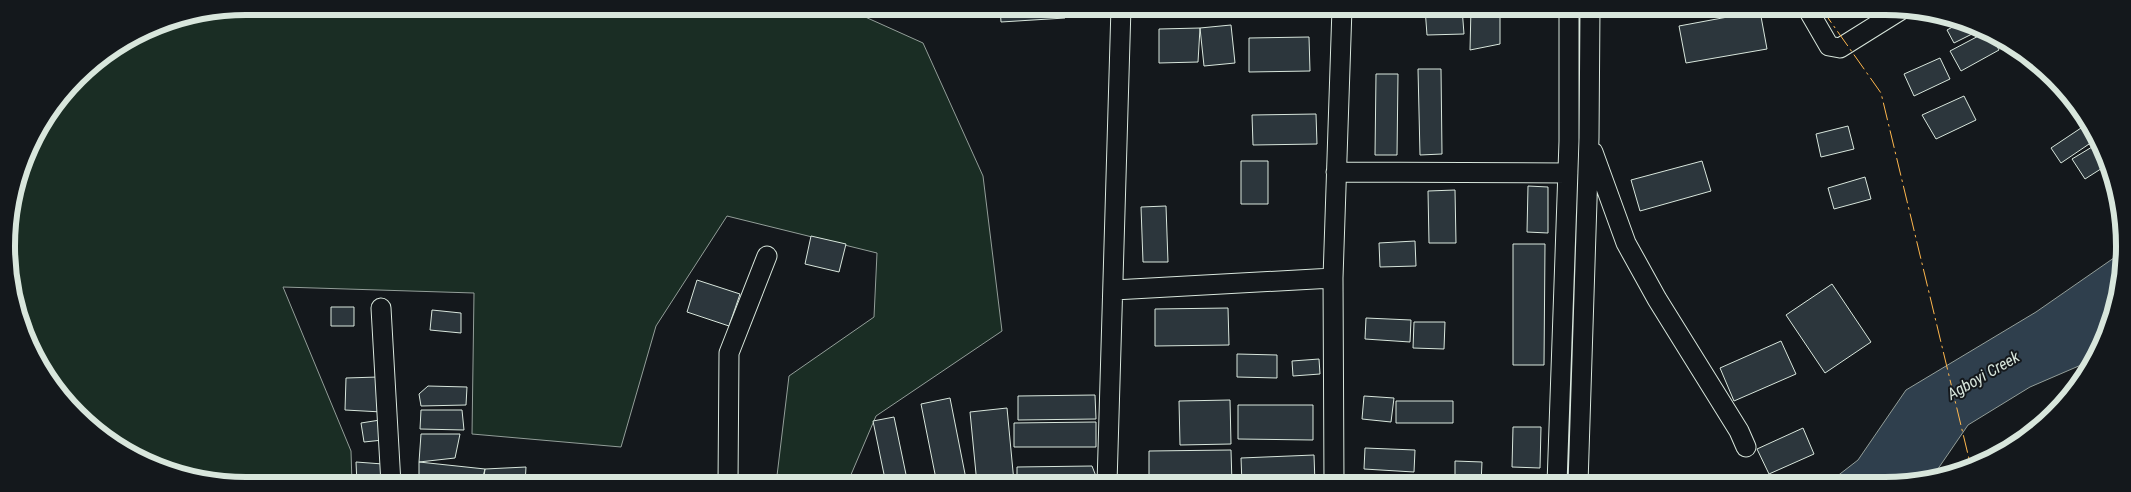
<svg xmlns="http://www.w3.org/2000/svg" width="2131" height="492" viewBox="0 0 2131 492" font-family="'Roboto Condensed',sans-serif">
	<rect width="100%" height="100%" fill="#14181c"/>
	<path fill="#1a2d24" stroke="#939e99" d="M246 6 843 7 923 43 983 176 1002 331 876 416 847 484H776L789 376 874 317 877 253 727 216 656 326 621 447 472 434 474 293 283 287 351 451 352 484H214L126 454 56 392 14 308 7 230 31 140 88 66 155 24Z"/>
	<path fill="#2f3f4d" stroke="#939e99" d="M2121 253 2123 278 2100 352 2095 359 2030 387 1968 425 1931 479 1916 484H1827L1858 460 1906 390 2036 312Z"/>
	<path fill="#2c363c" stroke="#d8e6dc" d="M912 7H953V17L912 16Z
		M1000 7H1065V18L1001 22Z
		M1425 8H1462L1464 34 1427 35Z
		M1471 8H1500V44L1470 50Z
		M1760 11 1767 49 1686 63 1679 26Z
		M1960 23 1980 30 1954 43 1947 30Z
		M1231 25 1235 63 1204 66 1200 28Z
		M1200 28 1198 62 1159 63V29Z
		M1986 32 1990 33 1999 50 1961 71 1950 51Z
		M1309 37 1310 71 1249 72V38Z
		M1940 58 1950 79 1914 96 1904 74Z
		M1418 69H1441L1442 154 1420 155Z
		M1376 74H1398L1397 155H1375Z
		M1964 96 1976 120 1936 139 1922 115Z
		M1316 114 1317 144 1253 145 1252 115Z
		M2087 124 2095 140 2061 163 2051 148Z
		M1848 126 1854 149 1821 157 1816 134Z
		M2097 144 2107 165 2085 179 2072 159Z
		M1241 161H1268V204H1241Z
		M1702 161 1711 191 1640 211 1631 180Z
		M1865 177 1871 199 1834 209 1828 188Z
		M1528 186 1548 187V233L1527 232Z
		M1455 190 1456 243H1429L1428 191Z
		M1166 206 1168 262H1143L1141 207Z
		M811 236 846 244 839 272 805 264Z
		M1415 241 1416 266 1380 267 1379 243Z
		M1513 244H1545L1544 365H1513Z
		M697 280 740 294 729 326 687 312Z
		M1832 284 1871 342 1825 373 1786 315Z
		M331 307H354V326H331Z
		M1228 308 1229 345 1155 346V309Z
		M432 310 461 313V333L430 330Z
		M1366 318 1411 320 1410 342 1365 339Z
		M1414 322H1445L1444 349 1413 348Z
		M1781 341 1796 374 1734 401 1720 368Z
		M1237 354 1277 355V378L1237 377Z
		M1319 359 1320 374 1293 376 1292 361Z
		M378 377 382 412 345 410 346 378Z
		M428 386 467 387 466 405 421 406 419 394Z
		M1095 395 1096 419 1018 420V396Z
		M1364 396 1394 398 1391 422 1362 419Z
		M950 398 967 484H937L921 404Z
		M1230 400 1231 444 1180 445 1179 401Z
		M1396 401H1453V423H1396Z
		M1238 405H1313V440L1238 439Z
		M1007 408 1014 482 977 484 970 412Z
		M421 410H462L464 430 420 429Z
		M894 417 908 484H886L873 421Z
		M380 420 383 440 364 442 361 423Z
		M1096 422V447H1014V423Z
		M1513 427H1541L1540 468 1512 467Z
		M1803 428 1814 454 1769 474 1757 449Z
		M421 434H460L455 458 419 462Z
		M1365 448 1415 450 1414 472 1364 469Z
		M1231 450 1232 484H1149V451Z
		M1314 455 1315 484H1242L1241 458Z
		M1455 461 1482 462 1481 484H1455Z
		M356 462 383 464V484H357Z
		M419 462 485 469 481 484H419Z
		M1092 466 1099 484H1017V467Z
		M526 467 525 484H483L485 469Z
		M714 475 713 484H651V476Z"/>
	<g fill="none" stroke-linecap="round" stroke-linejoin="round">
		<g stroke="#d8e6dc" stroke-width="21">
			<path id="minor" d="M1807 8 1829 46 1840 48 1904 8
				M1593 152 1626 243 1657 299 1739 431 1746 447
				M1336 172 1568 173
				M1114 290 1333 278
				M381 308 391 484
				M728 484 729 353 767 256
				M1107 484 1121 7
				M1334 484 1333 278 1342 8
				M1557 484 1569 141V8
				M1578 484 1589 138 1590 8"/>
		</g>
		<use href="#minor" stroke="#14181c" stroke-width="19"/>
		<path stroke="#ffb74d" stroke-width="1" stroke-dasharray="18 4 2.5 4" stroke-linecap="butt" d="M1821 8 1881 93 1971 467"/>
	</g>
	<g text-anchor="middle" stroke-width="4" stroke-linejoin="round" paint-order="stroke">
		<g font-size="16" font-style="italic" fill="#d8e6dc" stroke="#14181c">
			<text transform="translate(1983 375) rotate(-30)" y="6">Agboyi Creek</text>
		</g>
	</g>
	<path d="M0 0H2131V492H0ZM246 15H1885A231 231 0 0 1 2116 246V246A231 231 0 0 1 1885 477H246A231 231 0 0 1 15 246V246A231 231 0 0 1 246 15Z" fill="#14181c" fill-rule="evenodd"/>
	<path fill="none" stroke="#d8e6dc" stroke-width="6" d="M246 15H1885A231 231 0 0 1 2116 246V246A231 231 0 0 1 1885 477H246A231 231 0 0 1 15 246V246A231 231 0 0 1 246 15Z"/>
</svg>
